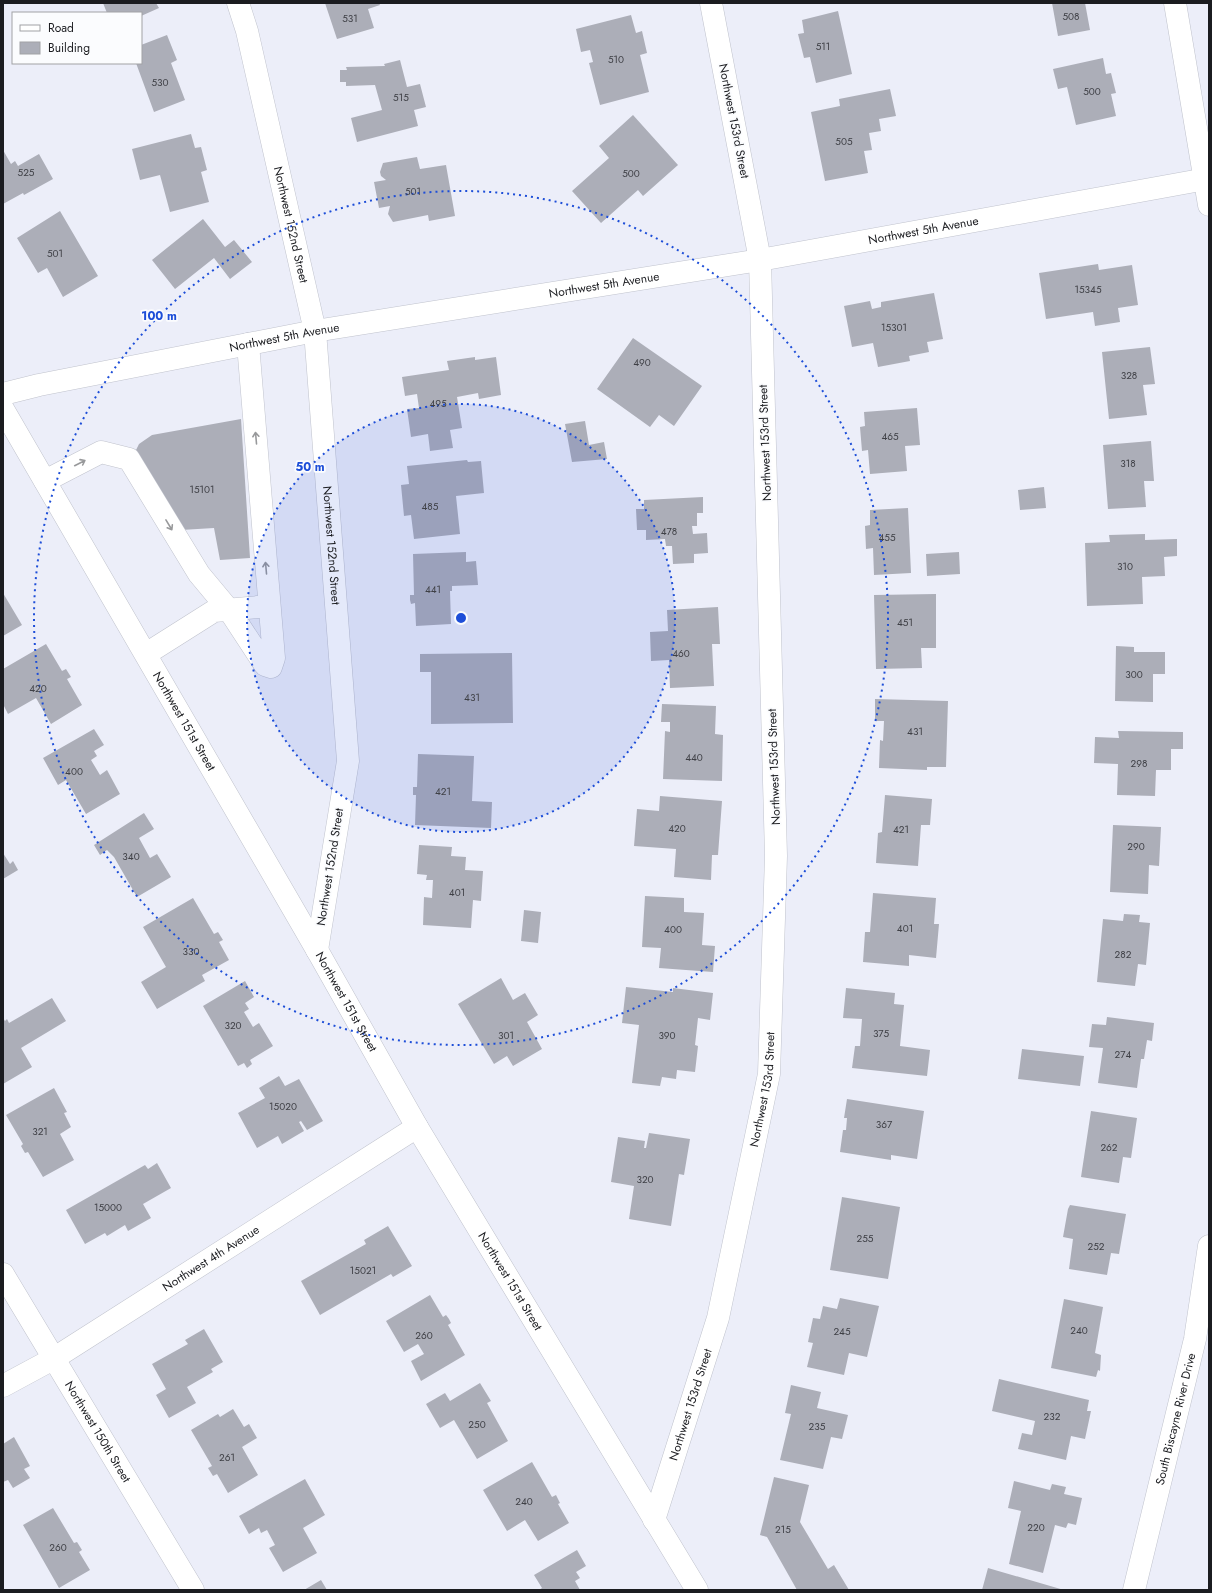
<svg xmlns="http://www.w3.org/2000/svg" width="1212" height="1593" viewBox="0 0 1212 1593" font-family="Jost,sans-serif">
	<rect width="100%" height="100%" fill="#eceef9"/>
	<path fill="#acaeb8" d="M103 3H156L159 8 141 16V13H107Z
		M325 3H379L380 5 368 9 374 28 337 39Z
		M1052 3H1085L1090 30 1058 36Z
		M838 11 852 74 816 83 810 57 804 58 798 34 804 33 802 20Z
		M631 15 636 33 642 31 647 53 640 55 649 92 600 105 589 63 593 62 590 50 581 52 576 29Z
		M167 35 177 60 171 63 185 100 154 112 136 63H141V45Z
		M1103 58 1106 74 1111 73 1116 93 1111 94 1116 116 1076 125 1067 87 1058 89 1053 69Z
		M400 60 407 87 420 84 426 107 414 110 418 126 357 142 351 118 382 110 375 85 346 86V82H340V70H347L346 67 385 66 384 64Z
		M890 89 896 116 879 119 881 131 869 133 872 150 864 151 868 173 825 181 811 112 840 106 839 99Z
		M633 115 678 165 643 196 638 190 601 223 572 191 609 158 599 146Z
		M191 134 195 148 201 147 207 170 201 172 209 202 170 212 160 175 140 180 132 149Z
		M3 150 11 164 15 161 18 166 39 154 53 179 24 195 23 193 3 204Z
		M417 157 420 169 446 165 455 216 429 221 428 215 393 222 388 214 390 206 379 208 374 182 386 180 381 176 380 172 383 163Z
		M60 211 98 276 63 297 47 268 38 273 17 238Z
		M203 219 225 247 234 240 252 262 230 279 214 258 175 289 152 260Z
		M1098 264 1099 270 1132 265 1138 305 1118 308 1120 322 1095 326 1093 312 1046 319 1039 273Z
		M934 293 943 339 927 342 929 352 909 356 910 361 878 367 873 343 852 347 844 306 870 301 872 309 881 307V302Z
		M633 338 702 386 674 426 659 415 650 427 597 389Z
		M1150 347 1155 384 1143 385 1147 415 1109 419 1102 352Z
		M475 357V360L496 357 501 395 479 399 478 393 457 397 462 428 450 430 453 448 430 451 428 434 411 437 407 409 419 408 417 394 405 396 402 377 449 370 447 361Z
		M917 408 920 445 905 446 907 471 870 474 868 450 862 451 860 427 865 426 864 412Z
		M241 419 250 558 220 560 214 528 181 530 136 450 139 444 152 435Z
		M585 421 589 445 604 442 607 459 572 462 565 424Z
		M1151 441 1154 481H1144L1146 507 1108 509 1103 445Z
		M467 460 468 462 481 461 484 493 456 496 460 534 414 539 411 515 404 516 401 485 409 484 407 466Z
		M1044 487 1046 508 1020 510 1018 490Z
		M703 497V513H697V526H692L693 534 707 533 708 553 694 554V563L673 564 672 546H666L665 539 646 540V530H637L636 509H644V500Z
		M908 508 911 573 874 575 873 548 866 549 865 526 870 525V510Z
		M1145 534V540L1177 539V556L1164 557 1165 576 1142 577 1143 604 1087 606 1085 543 1110 542 1109 535Z
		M466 552V562L476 561 478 585 452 586V591H450L451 624 416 626 415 603 411 604 410 600V595H414L413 554Z
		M959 552 960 574 927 576 926 554Z
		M3 593 22 625 3 636Z
		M936 594V648H921L922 668 876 669 874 595Z
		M718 607 720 644H712L714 686 670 688 669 660 651 661 650 632 668 631 667 610Z
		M46 644 62 671 66 669 71 677 67 679 82 705 51 724 36 698 8 714 3 704V669Z
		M1116 646 1134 647V652H1165V674H1153V702L1115 701Z
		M512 653 513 723 431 724V672H420V654Z
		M875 699 948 701 946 767H927V770L879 768 880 740 883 741 884 721H875Z
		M662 704 716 706 715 734 723 735 722 781 663 779 665 731 670 732V722H661Z
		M94 729 104 745 94 751 97 756 91 760 100 775 107 770 120 794 86 814 66 780 58 785 43 758Z
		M1118 731 1183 732V749H1171V770H1156L1155 796 1117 795 1118 764 1094 763 1095 737 1119 738Z
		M418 754 474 756 472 801 492 802 491 828 415 825 416 795H413V787H417Z
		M885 795 932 799 930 825H921L918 866 876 863 878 833 882 832Z
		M660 796 722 801 718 855H712L711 880 674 877 676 849 634 846 637 809 659 811Z
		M144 813 154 829 139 838 150 858 157 854 171 877 137 897 114 857 107 850 100 855 94 845Z
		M1113 825 1161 827 1159 866 1149 865 1148 894 1110 892Z
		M419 845 452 847 451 856 466 857 465 870 483 871 481 901 473 900 471 928 423 925 424 897 432 898 433 880H426L427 875 417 874Z
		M3 853 10 864 13 861 18 870 3 879Z
		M873 893 936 898 934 924H939L936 958 909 955V966L863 962 865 932H870Z
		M645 896 684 898V912L704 913 702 945 715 946 713 972 659 968 661 948 642 947Z
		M193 898 214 934 218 932 223 940 219 942 229 960 202 975 205 981 157 1009 141 982 166 967 143 927Z
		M524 910 541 912 538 943 521 941Z
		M1124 914 1140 915 1139 922 1150 923 1146 965 1138 964 1135 986 1097 982 1103 919 1123 921Z
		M501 978 513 1000 525 993 538 1015 527 1022 542 1049 513 1066 507 1056 494 1064 458 1004Z
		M245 981 254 997 245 1003 249 1009 244 1012 253 1027 259 1023 273 1046 250 1060 252 1064 247 1068 244 1063 238 1066 203 1006Z
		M626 987 673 992V988L713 993 710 1020 698 1018 695 1045 698 1046 695 1072 677 1070 676 1079 662 1077 660 1086 632 1083 639 1025 622 1023Z
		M846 988 895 993 894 1004 904 1005 900 1046 930 1050 927 1076 852 1068 855 1046H860L862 1019 843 1018Z
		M52 998 66 1021 21 1048 32 1067 3 1084V1018L5 1021 7 1019 9 1023Z
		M1107 1017 1154 1023 1152 1041 1147 1040 1144 1059H1141L1137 1088 1098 1083 1103 1048 1089 1047 1092 1024 1106 1025Z
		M1022 1049 1084 1056 1080 1086 1018 1079Z
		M279 1076 285 1086 299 1079 323 1121 307 1130 301 1121 299 1122 304 1131 282 1144 278 1136 257 1148 238 1113 265 1098 259 1088Z
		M54 1088 67 1112 64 1113 71 1127 60 1134 74 1160 43 1177 28 1152 25 1153 21 1146 23 1144 6 1115Z
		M847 1099 924 1111 917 1159 891 1155V1160L840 1152 843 1130H846L847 1118H844Z
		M1091 1111 1137 1118 1131 1158 1123 1157 1119 1183 1081 1177Z
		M649 1133 690 1139 684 1175 679 1174 671 1226 629 1219 634 1186 611 1182 618 1137 645 1141 644 1148H646Z
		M157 1163 171 1188 143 1204 151 1218 128 1231 125 1225 107 1236 105 1233 85 1244 66 1210 145 1165 148 1169Z
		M842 1197 900 1207 888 1279 830 1270Z
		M1070 1205 1126 1214 1119 1254 1111 1253 1107 1275 1069 1269 1073 1239 1063 1237 1068 1209Z
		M388 1226 412 1266 393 1277 391 1274 320 1315 301 1281 366 1244 364 1240Z
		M430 1295 443 1317 446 1315 449 1319 451 1323 448 1325 465 1355 421 1381 411 1361 424 1354 418 1344 404 1352 386 1321Z
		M840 1298 879 1306 867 1357 849 1353 844 1375 807 1367 813 1343 808 1342 813 1318 820 1319 823 1306 837 1309Z
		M1064 1299 1103 1307 1095 1353 1101 1355 1100 1371 1098 1370 1096 1377 1051 1368Z
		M204 1329 223 1362 211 1369 213 1372 187 1387 196 1403 169 1418 156 1395 166 1389 152 1364 188 1344 185 1340Z
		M999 1379 1089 1400 1087 1411H1091L1085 1439 1071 1436 1066 1460 1018 1449 1022 1433 1032 1435 1035 1421 992 1411Z
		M480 1383 491 1401 487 1403 508 1441 477 1459 454 1420 440 1428 426 1404 445 1393 450 1401Z
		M791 1385 821 1392 817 1408 848 1415 842 1439 831 1437 823 1469 780 1460 791 1414 785 1413Z
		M233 1409 244 1427 249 1424 257 1438 242 1447 258 1475 228 1493 217 1474 213 1476 208 1468 212 1466 191 1430 218 1414 220 1417Z
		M14 1437 30 1466 24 1469 30 1478 13 1488 8 1480 3 1482V1444Z
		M532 1462 552 1497 556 1495 560 1503 558 1504 569 1523 538 1541 525 1520 507 1531 483 1490Z
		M774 1477 809 1485 800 1522 828 1569 834 1565 849 1590H797L767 1537 760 1535Z
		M305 1479 325 1515 303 1528 317 1553 283 1572 269 1548 275 1545 267 1530 261 1533 259 1528 249 1534 239 1516Z
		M1014 1481 1050 1490 1052 1484 1066 1487 1064 1494 1082 1498 1076 1525 1068 1523 1066 1528 1055 1525 1043 1573 1009 1564 1021 1511 1008 1508Z
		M53 1508 74 1543 77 1542 82 1550 79 1552 90 1570 59 1588 23 1525Z
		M577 1550 586 1566 576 1572 580 1578 575 1581 580 1590H539L542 1588 534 1575Z
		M988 1568 1064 1590H982Z
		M321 1580 327 1590H304Z"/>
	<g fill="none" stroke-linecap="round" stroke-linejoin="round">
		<g stroke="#c0c3cd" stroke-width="23">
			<g id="minor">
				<path id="s1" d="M238 3 247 31 315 331 348 761 317 950"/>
				<path d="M1175 3 1209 205"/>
				<path id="s2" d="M3 394 39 385 315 331 760 260 1206 179"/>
				<path id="s3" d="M3 409 317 950 417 1127 697 1590"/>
				<path d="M45 481 101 452 129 459 199 574 229 610 265 665 271 667 274 658 248 344"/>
				<path d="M146 654 214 611 269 606"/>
				<path id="s4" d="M3 1274 193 1590"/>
				<path id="s5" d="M3 1386 53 1359 417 1127"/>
				<path id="s6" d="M654 1520 718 1318 769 1074 776 856 760 260 711 3"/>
				<path id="s7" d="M1134 1590 1195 1339 1209 1246"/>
			</g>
		</g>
		<use href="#minor" stroke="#fff" stroke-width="22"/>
	</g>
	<defs><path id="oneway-shaft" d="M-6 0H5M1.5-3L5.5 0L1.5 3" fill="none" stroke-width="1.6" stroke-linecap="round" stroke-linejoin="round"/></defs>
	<g stroke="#98999b">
		<use href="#oneway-shaft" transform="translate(256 438) rotate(-95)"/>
		<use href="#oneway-shaft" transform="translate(80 463) rotate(-27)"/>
		<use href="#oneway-shaft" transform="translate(169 525) rotate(59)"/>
		<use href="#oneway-shaft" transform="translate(266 568) rotate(-95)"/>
	</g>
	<circle cx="461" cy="618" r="214" fill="#1d4ed8" fill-opacity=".12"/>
	<g fill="none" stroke="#1d4ed8" stroke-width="2" stroke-dasharray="2 4">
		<circle cx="461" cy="618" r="214"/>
		<circle cx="461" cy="618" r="427"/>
	</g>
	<g text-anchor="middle" stroke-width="3.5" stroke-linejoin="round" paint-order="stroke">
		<g font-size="10" fill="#3f4046">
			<text x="1071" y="20">508</text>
			<text x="350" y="22">531</text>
			<text x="823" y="50">511</text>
			<text x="616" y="63">510</text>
			<text x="160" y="86">530</text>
			<text x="1092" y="95">500</text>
			<text x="401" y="101">515</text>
			<text x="844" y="145">505</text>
			<text x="26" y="176">525</text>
			<text x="631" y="177">500</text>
			<text x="413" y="195">501</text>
			<text x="55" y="257">501</text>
			<text x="1088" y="293">15345</text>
			<text x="894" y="331">15301</text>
			<text x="642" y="366">490</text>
			<text x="1129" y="379">328</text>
			<text x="438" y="407">495</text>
			<text x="890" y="440">465</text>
			<text x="1128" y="467">318</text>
			<text x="202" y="493">15101</text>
			<text x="430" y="510">485</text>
			<text x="669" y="535">478</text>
			<text x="887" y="541">455</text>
			<text x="1125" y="570">310</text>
			<text x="433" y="593">441</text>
			<text x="905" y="626">451</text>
			<text x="681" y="657">460</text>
			<text x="1134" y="678">300</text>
			<text x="38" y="692">420</text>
			<text x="472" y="701">431</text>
			<text x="915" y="735">431</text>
			<text x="694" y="761">440</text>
			<text x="1139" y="767">298</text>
			<text x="74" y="775">400</text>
			<text x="443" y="795">421</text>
			<text x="677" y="832">420</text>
			<text x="901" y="833">421</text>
			<text x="1136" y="850">290</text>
			<text x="131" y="860">340</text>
			<text x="457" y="896">401</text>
			<text x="905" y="932">401</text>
			<text x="673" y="933">400</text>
			<text x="191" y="955">330</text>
			<text x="1123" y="958">282</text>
			<text x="233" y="1029">320</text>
			<text x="881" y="1037">375</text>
			<text x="506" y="1039">301</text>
			<text x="667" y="1039">390</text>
			<text x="1123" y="1058">274</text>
			<text x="283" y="1110">15020</text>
			<text x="884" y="1128">367</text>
			<text x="40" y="1135">321</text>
			<text x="1109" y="1151">262</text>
			<text x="645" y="1183">320</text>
			<text x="108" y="1211">15000</text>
			<text x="865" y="1242">255</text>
			<text x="1096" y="1250">252</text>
			<text x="363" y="1274">15021</text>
			<text x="1079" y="1334">240</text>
			<text x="842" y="1335">245</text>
			<text x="424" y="1339">260</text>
			<text x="1052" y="1420">232</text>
			<text x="477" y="1428">250</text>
			<text x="817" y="1430">235</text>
			<text x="227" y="1461">261</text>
			<text x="524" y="1505">240</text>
			<text x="1036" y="1531">220</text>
			<text x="783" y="1533">215</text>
			<text x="58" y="1551">260</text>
		</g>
		<g font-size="12" fill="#1b1c20" stroke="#fbfcfe">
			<text transform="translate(734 121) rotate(79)" y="4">Northwest 153rd Street</text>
			<text dy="4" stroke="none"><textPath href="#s1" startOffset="228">Northwest 152nd Street</textPath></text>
			<text dy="4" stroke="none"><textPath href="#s2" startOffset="935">Northwest 5th Avenue</textPath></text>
			<text dy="4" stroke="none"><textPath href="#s2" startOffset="611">Northwest 5th Avenue</textPath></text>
			<text dy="4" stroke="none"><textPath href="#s2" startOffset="287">Northwest 5th Avenue</textPath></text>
			<text transform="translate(765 443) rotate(-92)" y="4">Northwest 153rd Street</text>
			<text dy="4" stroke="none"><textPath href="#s1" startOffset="552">Northwest 152nd Street</textPath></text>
			<text dy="4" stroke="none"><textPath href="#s3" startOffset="361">Northwest 151st Street</textPath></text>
			<text transform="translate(774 767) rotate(-92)" y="4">Northwest 153rd Street</text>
			<text transform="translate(330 867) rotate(-81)" y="4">Northwest 152nd Street</text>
			<text dy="4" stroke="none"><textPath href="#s3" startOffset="685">Northwest 151st Street</textPath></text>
			<text dy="4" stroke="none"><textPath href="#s6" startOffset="445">Northwest 153rd Street</textPath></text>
			<text dy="4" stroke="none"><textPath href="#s5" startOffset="244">Northwest 4th Avenue</textPath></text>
			<text dy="4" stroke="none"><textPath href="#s3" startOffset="1009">Northwest 151st Street</textPath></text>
			<text dy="4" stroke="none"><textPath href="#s6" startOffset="121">Northwest 153rd Street</textPath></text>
			<text dy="4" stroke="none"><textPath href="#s7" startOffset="176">South Biscayne River Drive</textPath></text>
			<text dy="4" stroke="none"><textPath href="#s4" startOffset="184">Northwest 150th Street</textPath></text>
		</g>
	</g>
	<circle cx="461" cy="618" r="6" fill="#1d4ed8" stroke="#fbfcfe" stroke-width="2"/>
	<g font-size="12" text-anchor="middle" font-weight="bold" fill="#1d4ed8" stroke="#fbfcfe" stroke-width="3.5" stroke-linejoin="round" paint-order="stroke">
		<text x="159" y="320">100 m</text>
		<text x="310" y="471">50 m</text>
	</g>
	<rect width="1212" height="1593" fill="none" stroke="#1b1c20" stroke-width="8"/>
	<rect x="12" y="12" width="130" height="52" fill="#fbfcfe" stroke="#a1a2a5"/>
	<rect x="20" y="25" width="20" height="6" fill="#ffffff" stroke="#a1a2a5"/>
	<text x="48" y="32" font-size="12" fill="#1b1c20">Road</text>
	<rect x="20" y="42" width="20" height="12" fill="#acaeb8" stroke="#a1a2a5"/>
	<text x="48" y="52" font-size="12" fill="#1b1c20">Building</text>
</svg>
